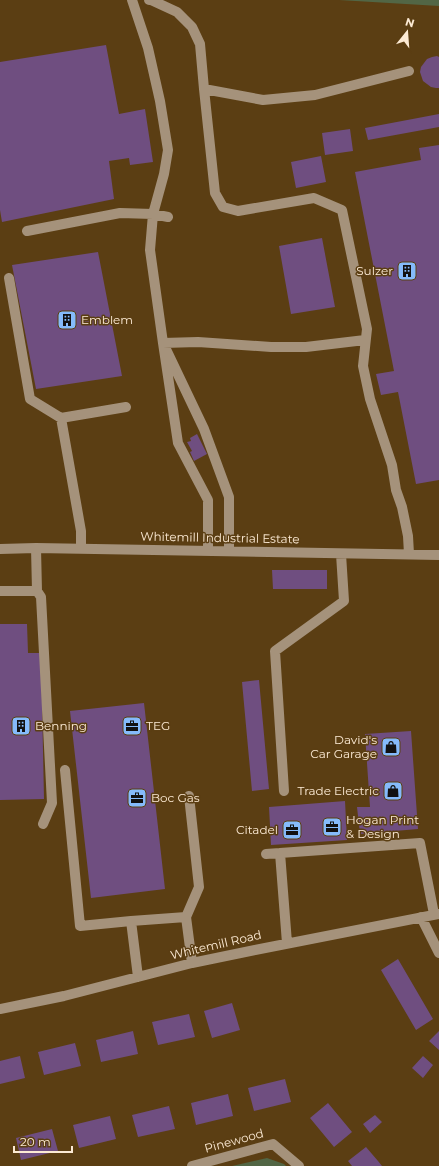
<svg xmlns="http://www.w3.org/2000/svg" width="439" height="1166" viewBox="0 0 439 1166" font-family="Montserrat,sans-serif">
	<rect width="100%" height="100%" fill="#5b3e13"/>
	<path fill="#526645" d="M339 0H439V6Z
		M267 1158 284 1164 286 1166H232Z"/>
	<path fill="#6f4e80" d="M106 45 119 114 145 109 153 162 130 165 129 158 109 161 114 199 2 222 0 210V62Z
		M437 56 439 57V88H436L431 87 423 81 420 72 421 67 427 59 432 57Z
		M439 114V127L368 140 365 128Z
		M350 129 353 151 325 155 322 133Z
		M439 145V480L416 484 398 392 381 395 376 374 394 371 355 172 421 160 419 148Z
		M321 156 326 182 296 188 291 162Z
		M322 238 335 307 291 314 279 246Z
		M98 252 122 376 36 389 12 265Z
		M197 434 207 454 194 461 190 452 192 451 187 442 191 441 190 438Z
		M272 570H327V589H273Z
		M0 624H27L28 653H41L44 799 0 800Z
		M259 680 269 789 252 791 242 682Z
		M144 703 165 889 91 898 70 711Z
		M411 731 418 829 360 834 357 807H370L365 734Z
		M345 801 347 840 271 845 269 807Z
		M398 959 433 1019 416 1030 381 970Z
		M232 1003 240 1030 212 1038 204 1011Z
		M189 1014 195 1037 158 1045 152 1022Z
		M133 1031 138 1054 101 1062 96 1040Z
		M439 1031V1050L429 1041Z
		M75 1043 81 1066 44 1075 38 1052Z
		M20 1056 25 1078 0 1084V1061Z
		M423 1056 433 1065 423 1078 412 1068Z
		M285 1079 291 1102 254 1111 248 1088Z
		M228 1094 233 1116 196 1125 191 1103Z
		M328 1103 352 1132 334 1147 310 1118Z
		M169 1106 175 1129 138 1137 132 1115Z
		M375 1115 382 1122 370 1133 363 1124Z
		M110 1116 116 1139 79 1148 73 1125Z
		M52 1129 58 1151 21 1160 16 1138Z
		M366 1147 378 1161 382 1166H352L348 1161Z"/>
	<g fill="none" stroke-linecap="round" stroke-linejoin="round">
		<path stroke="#a5927b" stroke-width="10" d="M132 0 148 48 160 101 168 150 164 174 153 214 150 250 163 343 178 443 208 500V551
			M149 0H151L177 12 192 27 200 44 204 89 215 193 223 207 238 211 314 198 342 210 367 329 363 366 370 399 392 465 396 490 402 507 408 536 409 554
			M204 89 263 100 315 95 409 71
			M27 231 120 213 153 214 168 217
			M9 278 30 399 61 418
			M36 548 37 591 41 597 52 803 43 824
			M0 549 36 548 439 555
			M81 549V531L61 418 126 407
			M229 551V497L204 429 163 343 198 342 271 347H306L365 340
			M0 591H37
			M65 770 80 926 131 921 138 977
			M284 791 275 651 344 601 341 554
			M280 853 287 943
			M266 854 420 843 434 914
			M186 917 192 963
			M421 917 439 953
			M131 921 186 917 199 887 189 796
			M0 1009 64 996 192 963 255 950 439 914
			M192 1166 273 1144 299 1166"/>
	</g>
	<defs>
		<g id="building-square" transform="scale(1)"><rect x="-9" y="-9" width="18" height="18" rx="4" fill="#85bbfb" stroke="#5b3e13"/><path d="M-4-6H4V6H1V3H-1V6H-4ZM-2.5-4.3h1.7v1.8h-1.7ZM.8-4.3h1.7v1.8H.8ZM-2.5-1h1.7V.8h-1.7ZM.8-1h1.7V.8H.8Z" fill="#111"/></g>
		<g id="office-square" transform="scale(1)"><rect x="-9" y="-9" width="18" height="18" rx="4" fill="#85bbfb" stroke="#5b3e13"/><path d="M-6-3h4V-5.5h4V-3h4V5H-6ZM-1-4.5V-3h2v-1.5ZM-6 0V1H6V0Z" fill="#111"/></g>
		<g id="shop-square" transform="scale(1)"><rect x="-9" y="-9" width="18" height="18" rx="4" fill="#85bbfb" stroke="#5b3e13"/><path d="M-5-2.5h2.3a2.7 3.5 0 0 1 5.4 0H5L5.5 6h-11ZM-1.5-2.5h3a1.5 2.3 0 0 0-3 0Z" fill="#111"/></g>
	</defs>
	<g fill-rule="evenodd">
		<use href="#building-square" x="407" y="271"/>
		<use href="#building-square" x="67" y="320"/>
		<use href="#building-square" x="21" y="726"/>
		<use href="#office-square" x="132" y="726"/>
		<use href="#shop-square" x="391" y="747"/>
		<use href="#shop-square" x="393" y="791"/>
		<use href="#office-square" x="137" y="798"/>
		<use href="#office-square" x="332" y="827"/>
		<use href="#office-square" x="292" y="830"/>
	</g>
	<g text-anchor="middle" stroke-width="3" stroke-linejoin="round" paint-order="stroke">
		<g font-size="12" fill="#fcead4" stroke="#5b3e13" text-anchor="start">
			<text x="393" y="275" text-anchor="end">Sulzer</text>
			<text x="81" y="324">Emblem</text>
			<text x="35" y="730">Benning</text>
			<text x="146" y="730">TEG</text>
			<text x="377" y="744" text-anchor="end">David's<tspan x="377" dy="14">Car Garage</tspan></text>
			<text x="379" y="795" text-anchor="end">Trade Electric</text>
			<text x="151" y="802">Boc Gas</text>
			<text x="346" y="824">Hogan Print<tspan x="346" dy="14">&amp; Design</tspan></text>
			<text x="278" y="834" text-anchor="end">Citadel</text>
		</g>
		<g font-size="12" fill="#fcead4" stroke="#5b3e13">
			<text transform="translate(220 538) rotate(1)" y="4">Whitemill Industrial Estate</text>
			<text transform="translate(216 945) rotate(-13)" y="4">Whitemill Road</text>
			<text transform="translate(234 1141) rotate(-15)" y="4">Pinewood</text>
		</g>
	</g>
	<g transform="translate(407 32) rotate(17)" stroke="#5b3e13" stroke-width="3" paint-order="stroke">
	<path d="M0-3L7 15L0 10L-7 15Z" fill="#fcead4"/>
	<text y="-6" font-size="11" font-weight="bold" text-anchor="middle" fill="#fcead4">N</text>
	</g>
	<path d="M14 1146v6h58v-6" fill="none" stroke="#fcead4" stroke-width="2"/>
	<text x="20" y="1146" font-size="12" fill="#fcead4" stroke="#5b3e13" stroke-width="3" paint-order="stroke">20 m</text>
</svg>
